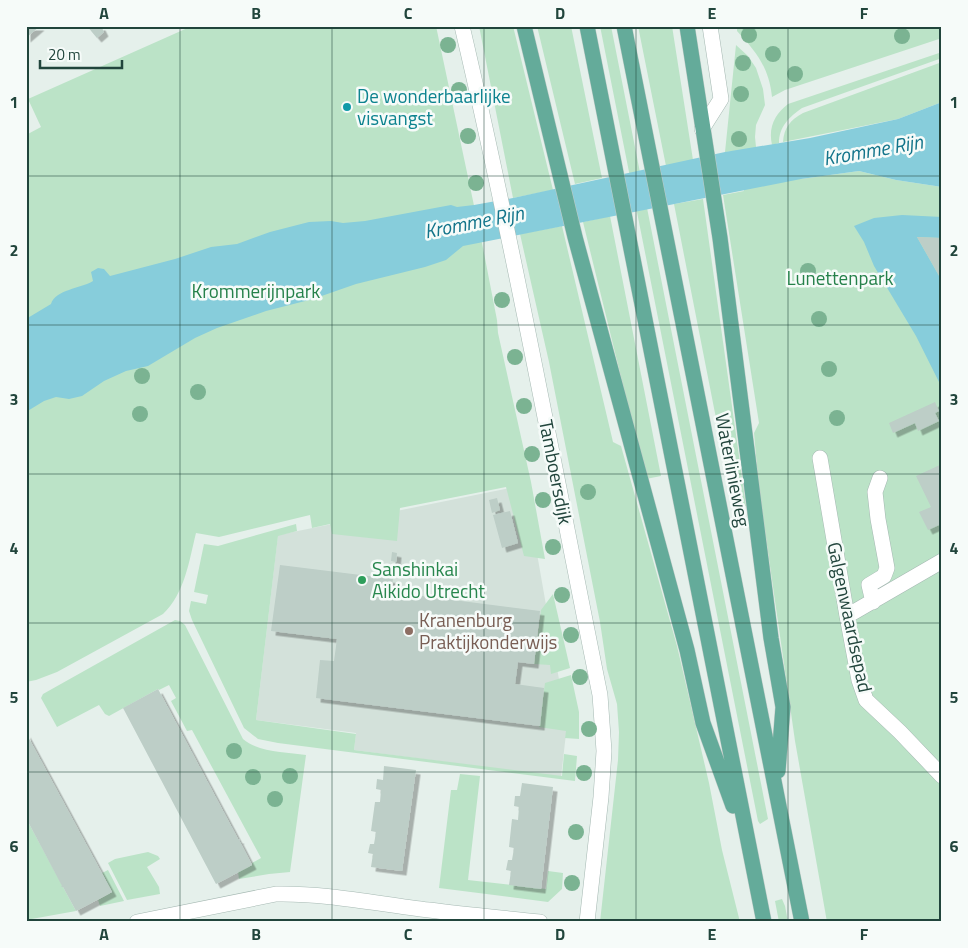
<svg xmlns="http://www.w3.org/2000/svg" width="968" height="948" viewBox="0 0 968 948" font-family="'Titillium Web',sans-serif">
	<defs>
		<filter id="shadow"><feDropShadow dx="4.5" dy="4.5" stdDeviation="0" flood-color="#0004"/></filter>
	</defs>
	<rect width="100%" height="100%" fill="#e5f0eb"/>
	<path fill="#d3e1da" d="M525 485 567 725 561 777 354 750 356 733 256 720 278 535Z"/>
	<path fill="#bbe3c7" d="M192 26H436L483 248 497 320 498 333 531 482 545 559 524 556 506 487 400 508 397 541 332 534 330 524 312 528 310 515 219 537 196 533C189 561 185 593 163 614L57 672 36 680 26 682V135L41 127 28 99Z
		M479 26H513L553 190 513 198Z
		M537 26H571L602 178 575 184Z
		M600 26H611L768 819 760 824 758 821Z
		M638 26H672L693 160 666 166Z
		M737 26H792L799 28 803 26H942V38L785 90 772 97C769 67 756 52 737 31Z
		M736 45 748 56 756 68 763 89 765 105 756 125 755 137 756 147H754L801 179 859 171 896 180 942 187V922H827L795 741 759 489 754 433 759 423 723 195 744 191 736 151 725 152Z
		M942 52V58L802 108C789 117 779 127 779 143L772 145C768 127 775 114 788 104Z
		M942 62V102L898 119 783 142C784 128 790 120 803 113Z
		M703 199 746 506C742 508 737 508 733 505L674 204Z
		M610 216 661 476 646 479 583 222Z
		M562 226 613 442 621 446 677 646 709 783 722 850 740 922H600L618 760 619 732 617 704 607 669 600 622 549 362 520 234Z
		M296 524 297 531 278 536 256 720 356 734 354 750 562 776 564 754 577 756 575 781 278 743 258 739 244 728 192 620 189 611 191 601 206 604 208 595 194 592 204 544 218 546Z
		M553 594 570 668 551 674 550 665 534 664 541 610Z
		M175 620 180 621 185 625 243 739C258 752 286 752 306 755L290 872 269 874 239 879 238 872 252 865V863L261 858 192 730 187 731 171 701 176 698 169 685 159 690 158 689 109 716 105 714 99 705 57 727 41 698 43 694Z
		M571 675 579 712V739L565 738 566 731 539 727 545 683Z
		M460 774 480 776 468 880 546 889 548 871 563 873 562 889 548 902 439 888 451 790H457Z
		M26 818 76 911 26 920Z
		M148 852 158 856 160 859 147 867 159 887 160 894 127 900 108 863 115 859Z
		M108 870 124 901 100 906 98 900 112 892 102 873Z
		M782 899 785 906 788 922H779L775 901Z"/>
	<path fill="#87cddb" d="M942 102V187L896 180 859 171 801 179 463 246 446 260 425 267 356 284 313 299 266 311 217 328 195 338 148 366 126 371 104 381 82 396 69 399 56 397 44 401 26 412V319L51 304C56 289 80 289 93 281L91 272 98 268 104 269 110 276 175 259 211 247 237 244 270 232 309 222 331 221 343 223 365 221 451 205 457 207 474 205 513 198 725 152 810 138 898 119Z
		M902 215 942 217V238L917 237 942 281V388L916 336 874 266 864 242 854 226 874 218Z"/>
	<path fill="#bdcec7" filter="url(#shadow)" d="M26 26H40L26 38Z
		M87 26H101L104 32 97 38Z
		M917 237 942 238V281Z
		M935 402 939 411 935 413 939 421 918 431 915 423 893 433 889 423Z
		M942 464V531L939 525 928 530 919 512 931 507 916 476Z
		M497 498 500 510 492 513 489 500Z
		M510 511 518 543 502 548 493 515Z
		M392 552 397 553 396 562 391 561Z
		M280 565 393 579 391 592 540 611 534 664 518 662 515 684 544 688 540 726 316 698 320 660 334 661 337 639 271 631Z
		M158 689 238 839H240L239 840 252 865 216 884 123 708Z
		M26 733 112 892 76 911 63 887H61L62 886 26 818Z
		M384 766 416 770 402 871 371 867 373 854 368 853 370 844H374L376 832 371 831 375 802H380L381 790 376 789 377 779 383 780Z
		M522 783 553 787 541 889 509 885 511 871 506 870 508 860H512L514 848 509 847 512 819 518 820 519 807 514 806 515 796H520Z"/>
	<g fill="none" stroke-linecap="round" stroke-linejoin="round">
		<g stroke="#a6b9b3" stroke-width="16">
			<path id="minor" d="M462 26C514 248 555 472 600 695L604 751 601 797 587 922
				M702 129 721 99 710 26
				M820 458 847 616 859 680 866 700 900 732 942 776
				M873 602 869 585 884 576 887 568 878 519 875 492 880 478
				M847 616 942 561
				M137 922 276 894C327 893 378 904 429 910 466 915 503 918 540 922"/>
		</g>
		<g stroke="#c1cbc8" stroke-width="16">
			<path id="major" d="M524 26 575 237 687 650 703 723 733 806
				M587 26 764 922
				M624 26 802 922
				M687 26 720 238 771 638 783 707 778 771"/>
		</g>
		<use href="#minor" stroke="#fff" stroke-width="15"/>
		<use href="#major" stroke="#64ab9a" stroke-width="15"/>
	</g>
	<g fill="#7bb392">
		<circle cx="749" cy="35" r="8"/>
		<circle cx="902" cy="36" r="8"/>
		<circle cx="448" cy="45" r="8"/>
		<circle cx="773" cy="54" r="8"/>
		<circle cx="743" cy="63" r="8"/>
		<circle cx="795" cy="74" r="8"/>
		<circle cx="459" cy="90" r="8"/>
		<circle cx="741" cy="94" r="8"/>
		<circle cx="468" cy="136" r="8"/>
		<circle cx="739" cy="139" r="8"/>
		<circle cx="476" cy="183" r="8"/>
		<circle cx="808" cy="271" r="8"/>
		<circle cx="502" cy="300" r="8"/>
		<circle cx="819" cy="319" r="8"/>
		<circle cx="515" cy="357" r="8"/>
		<circle cx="829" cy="369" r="8"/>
		<circle cx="142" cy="376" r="8"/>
		<circle cx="198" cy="392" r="8"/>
		<circle cx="524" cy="406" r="8"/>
		<circle cx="140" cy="414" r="8"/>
		<circle cx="837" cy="418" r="8"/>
		<circle cx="532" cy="454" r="8"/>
		<circle cx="588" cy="492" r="8"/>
		<circle cx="543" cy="500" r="8"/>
		<circle cx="553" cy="547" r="8"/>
		<circle cx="562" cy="595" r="8"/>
		<circle cx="571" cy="635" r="8"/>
		<circle cx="580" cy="677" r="8"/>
		<circle cx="589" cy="729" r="8"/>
		<circle cx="234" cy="751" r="8"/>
		<circle cx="584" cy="773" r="8"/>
		<circle cx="290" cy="776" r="8"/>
		<circle cx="253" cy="777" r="8"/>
		<circle cx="275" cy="799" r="8"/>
		<circle cx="576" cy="832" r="8"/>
		<circle cx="572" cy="883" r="8"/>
	</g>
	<path fill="none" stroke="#21453c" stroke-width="1" stroke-opacity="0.55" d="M180 26V922M332 26V922M484 26V922M636 26V922M788 26V922M26 176H942M26 325H942M26 474H942M26 623H942M26 772H942"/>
	<circle fill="#0f9aa8" stroke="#f6fbf9" stroke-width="2" cx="347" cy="107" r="5"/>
	<circle fill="#2e9e5b" stroke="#f6fbf9" stroke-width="2" cx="362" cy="580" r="5"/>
	<circle fill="#8d6e63" stroke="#f6fbf9" stroke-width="2" cx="409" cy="631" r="5"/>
	<g text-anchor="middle" stroke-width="5" stroke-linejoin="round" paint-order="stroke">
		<g font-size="19" fill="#0d838f" stroke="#f6fbf9" text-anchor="start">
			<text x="357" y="103">De wonderbaarlijke<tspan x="357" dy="22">visvangst</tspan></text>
		</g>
		<g font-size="19" fill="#25814a" stroke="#f6fbf9">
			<text x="840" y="285">Lunettenpark</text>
			<text x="256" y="298">Krommerijnpark</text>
		</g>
		<g font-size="19" fill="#21453c" stroke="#f6fbf9">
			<text transform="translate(733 470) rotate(79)" y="7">Waterlinieweg</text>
			<text transform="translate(556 472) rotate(79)" y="7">Tamboersdijk</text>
			<text transform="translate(850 617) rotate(78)" y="7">Galgenwaardsepad</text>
		</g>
		<g font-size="19" fill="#27864d" stroke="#f6fbf9" text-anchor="start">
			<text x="372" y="576">Sanshinkai<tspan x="372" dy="22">Aikido Utrecht</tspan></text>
		</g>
		<g font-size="19" fill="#785e54" stroke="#f6fbf9" text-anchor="start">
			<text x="419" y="627">Kranenburg<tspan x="419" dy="22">Praktijkonderwijs</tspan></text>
		</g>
		<g font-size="20" font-style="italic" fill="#12748a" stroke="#f6fbf9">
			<text transform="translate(873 150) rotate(-10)" y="7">Kromme Rijn</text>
			<text transform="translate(474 222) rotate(-11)" y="7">Kromme Rijn</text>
		</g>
	</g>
	<rect width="968" height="948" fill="none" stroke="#f6fbf9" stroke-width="55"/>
	<path d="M40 60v8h82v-8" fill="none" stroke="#21453c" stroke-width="2.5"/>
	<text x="48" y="60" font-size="15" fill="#21453c" stroke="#f6fbf9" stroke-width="4" paint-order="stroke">20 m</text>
	<rect x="28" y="28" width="912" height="892" fill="none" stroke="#21453c" stroke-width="2"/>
	<g font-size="16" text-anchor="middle" font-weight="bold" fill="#21453c">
		<text x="104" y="19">A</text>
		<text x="256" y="19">B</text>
		<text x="408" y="19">C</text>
		<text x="560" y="19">D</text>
		<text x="712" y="19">E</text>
		<text x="864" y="19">F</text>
		<text x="14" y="108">1</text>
		<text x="954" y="108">1</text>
		<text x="14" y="256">2</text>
		<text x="954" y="256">2</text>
		<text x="14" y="405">3</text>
		<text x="954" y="405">3</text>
		<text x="14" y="554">4</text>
		<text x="954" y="554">4</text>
		<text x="14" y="703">5</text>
		<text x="954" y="703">5</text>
		<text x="14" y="852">6</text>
		<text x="954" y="852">6</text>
		<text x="104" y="940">A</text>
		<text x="256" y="940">B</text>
		<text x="408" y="940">C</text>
		<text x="560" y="940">D</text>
		<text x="712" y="940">E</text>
		<text x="864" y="940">F</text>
	</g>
</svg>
